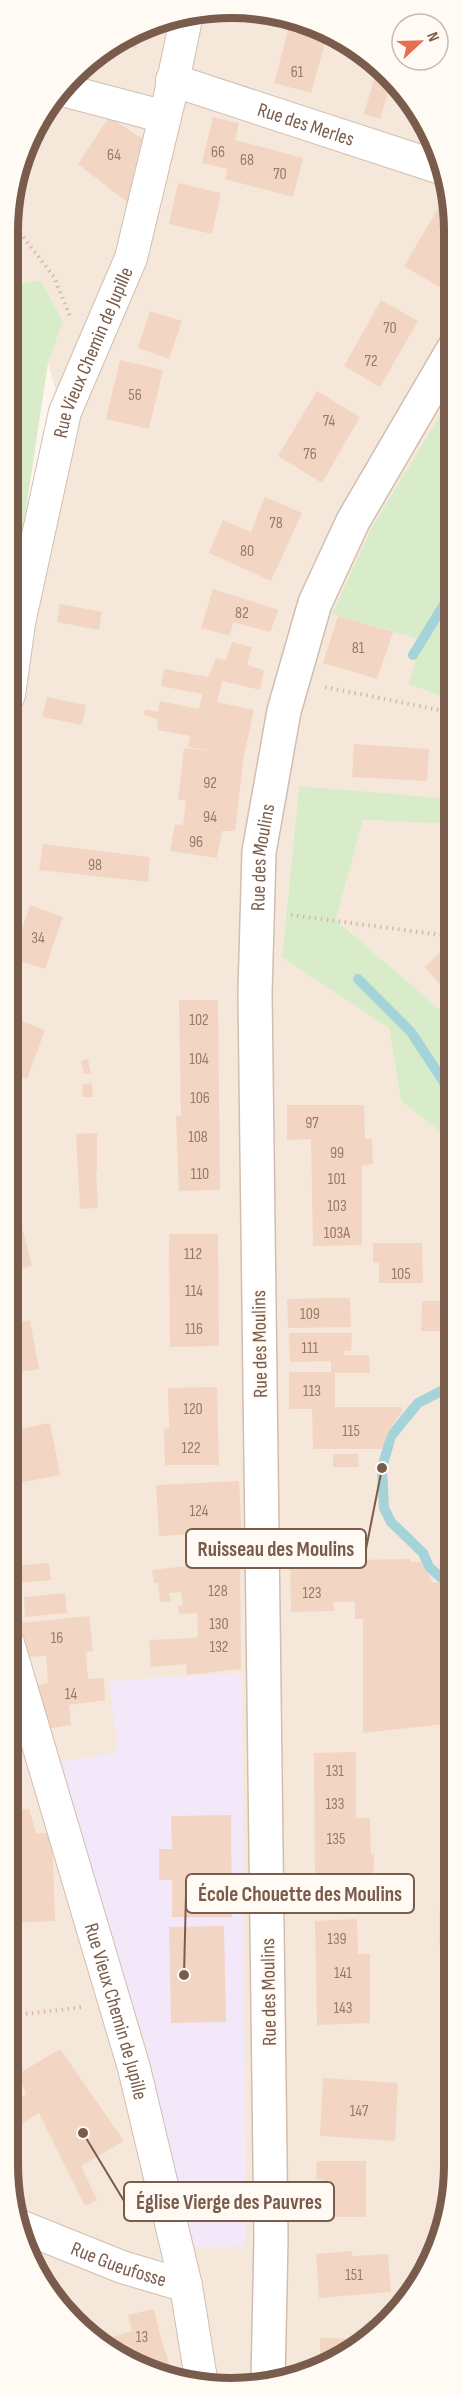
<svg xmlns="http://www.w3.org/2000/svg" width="462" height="2396" viewBox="0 0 462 2396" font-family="'Sofia Sans Condensed',sans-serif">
	<rect width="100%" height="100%" fill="#fdf6ec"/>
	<path fill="#f5e8da" d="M260 9 330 31 389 73 432 132 454 216V392L372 527 333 614 422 640 408 684 454 701V799L299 787 282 956 389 1028 401 1101 453 1142V1499L441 1557 453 1579V1731L446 1739 438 1944 453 1962V2194L431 2264 411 2290 396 2295 397 2309 378 2333 303 2377 217 2388 145 2371 73 2323 24 2250 8 2165 9 675 60 406 48 363 63 322 41 280 9 286V202L37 120 95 54 173 15Z
		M363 820 454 824 453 1021 336 920Z"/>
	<path fill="#f3e8fa" d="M242 1673 246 2246 195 2248 143 2034 53 1763 118 1753 109 1681Z"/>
	<path fill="#d8ecc9" d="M41 280 63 322 48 363 9 622V286Z
		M454 392V701L408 684 422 640 332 614 372 527Z
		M299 786 454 799V824L363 820 336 920 453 1021V1142L401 1101 389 1028 282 957Z
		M453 1499V1579L441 1557Z
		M453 1731V1962L438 1944 446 1738Z"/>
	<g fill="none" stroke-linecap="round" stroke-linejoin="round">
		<path stroke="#a5d3da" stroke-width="10" d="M413 655 454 588
			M358 979 411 1032 453 1096
			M453 1595 445 1581 429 1567 423 1553 391 1522 384 1508 382 1468 391 1436 418 1403 453 1385
			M453 1925 448 1884 450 1793 453 1789"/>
	</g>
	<path fill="#f3d5c3" d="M291 19 330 31 350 45 326 39 311 93 274 83Z
		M141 31 136 49 116 43 128 38Z
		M378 65 389 73 400 88 390 85 380 119 364 114Z
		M109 117 151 144 133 171 144 178 132 206 78 164Z
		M213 117 239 123 235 140 303 158 293 197 225 179 228 169 202 163Z
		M178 183 221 193 212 234 169 224Z
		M443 200 451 204 454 216V262L439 287 404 266Z
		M381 300 418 321 380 387 344 366Z
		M150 311 182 321 169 359 138 348Z
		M120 360 163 370 149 429 106 419Z
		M317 391 360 417 322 483 278 456Z
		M265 497 302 513 271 581 209 553 223 520 251 532Z
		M213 589 279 610 270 632 233 622 230 636 201 628Z
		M60 604 102 612 99 630 57 622Z
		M338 616 393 632 377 679 323 663Z
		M232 642 252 647 247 665 264 670 260 690 222 681 217 702 254 710 244 756 235 831H222L217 858 170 851 175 824 183 825 186 800H178L184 748 213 751 188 747 190 736 158 730 157 719 144 715 145 709 158 712 160 701 199 709 202 694 161 686 164 669 208 677 216 658 226 660Z
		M47 697 86 705 82 725 42 717Z
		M354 744 429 749 427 781 352 777Z
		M43 844 150 857 148 882 39 870Z
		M30 905 63 917 45 969 12 958Z
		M453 940V999L425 967Z
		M179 1000H218L220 1190 179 1191 176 1116H181Z
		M9 1016 45 1030 27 1079 9 1072Z
		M88 1059 91 1073 84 1074 81 1061Z
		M92 1083 93 1097H83L82 1085Z
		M287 1105H364L365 1139H372L373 1164 362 1166V1245L313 1246 311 1139 287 1140Z
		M97 1133V1171H96L98 1208 80 1209 76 1134Z
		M23 1231 32 1266 8 1272V1235Z
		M169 1234H218L219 1346 170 1347Z
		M373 1243H422L423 1283H379V1263H373Z
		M444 1243H453V1265H444Z
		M332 1298H350L351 1327 288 1328 287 1299Z
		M422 1301H453V1331H421Z
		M30 1320 39 1369 8 1374V1324Z
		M289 1333H352L351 1351H344V1355H369L370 1373H335V1407H402V1412L393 1423 381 1449H313L312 1409H289V1372H331V1361L290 1362Z
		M217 1387 219 1465H165L164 1429 169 1428 168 1388Z
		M50 1423 60 1475 8 1485V1431Z
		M333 1454H358L359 1467H333Z
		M239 1481 242 1538 196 1540 195 1534 159 1536 156 1485Z
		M240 1551 241 1669 187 1675 186 1664 151 1667 149 1640 196 1638 198 1636 197 1613 179 1614 178 1606 183 1605 181 1592 169 1593 171 1602H160L158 1583H154L152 1570 194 1565 192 1556Z
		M410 1559 411 1562H421L433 1583 443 1582 453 1602V1723L363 1733V1619H355V1602H333L334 1611 291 1612 290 1561Z
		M49 1563 51 1580 17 1583 11 1566Z
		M65 1593 67 1613 25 1617 24 1597Z
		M89 1616 93 1651 86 1652 88 1679 104 1678 105 1700 69 1705 71 1725 46 1729 36 1685 48 1683 46 1656 28 1657 20 1623Z
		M356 1752V1818H370L371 1855H374L373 1890H315L314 1753Z
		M29 1809 36 1833H52L55 1921 9 1923 8 1810Z
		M231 1815 232 1917H172V1880H159V1849H172L171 1816Z
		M357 1919 358 1954H370V2023L317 2025 315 1921Z
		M224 1926 226 2022 171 2023 169 1927Z
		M60 2049 124 2141 81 2166 97 2200 85 2206 39 2113 21 2125 9 2107 26 2094 18 2074Z
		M323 2078 398 2083 395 2141 320 2136Z
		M317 2161H366V2217H324L323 2180 316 2179Z
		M352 2251V2256L388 2254 391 2292 319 2298 316 2254Z
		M154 2309 161 2338 174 2378 145 2371 119 2354 113 2337 132 2331 128 2315Z
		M320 2338 368 2339 320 2367Z"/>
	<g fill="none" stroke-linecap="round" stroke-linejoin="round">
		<g stroke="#d1beb0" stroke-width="34">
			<g id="minor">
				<path id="s1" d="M172 80 441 168"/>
				<path d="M63 90 165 117"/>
				<path id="s2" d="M9 695 19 623 65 412 131 258 170 96 187 14"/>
				<path id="s3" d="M8 1643 134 2068 186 2286 202 2385"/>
				<path id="s4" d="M20 2226 122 2267 186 2286"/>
			</g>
		</g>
		<g stroke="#d1beb0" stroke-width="36">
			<g id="tertiary">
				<path id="s5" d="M268 2381 271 2239 255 993 259 852 284 711 315 603 353 521 454 348"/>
			</g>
		</g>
		<path stroke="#d9b8a5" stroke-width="4" stroke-dasharray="1.5 4.5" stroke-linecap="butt" d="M9 218 54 277 70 316
			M325 687 454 713
			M291 915 442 935
			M8 2016 84 2007"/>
		<use href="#minor" stroke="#fff" stroke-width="32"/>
		<use href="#tertiary" stroke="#fff" stroke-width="33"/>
	</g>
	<g text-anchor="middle" stroke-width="4.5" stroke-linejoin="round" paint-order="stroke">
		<g font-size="16" fill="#987a6a">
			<text x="297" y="77">61</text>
			<text x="218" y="157">66</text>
			<text x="114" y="160">64</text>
			<text x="247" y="165">68</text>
			<text x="280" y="179">70</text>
			<text x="390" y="333">70</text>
			<text x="371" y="366">72</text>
			<text x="135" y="400">56</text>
			<text x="329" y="426">74</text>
			<text x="310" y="459">76</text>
			<text x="276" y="528">78</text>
			<text x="247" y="556">80</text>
			<text x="242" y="618">82</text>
			<text x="358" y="653">81</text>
			<text x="210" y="788">92</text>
			<text x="210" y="822">94</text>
			<text x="196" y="847">96</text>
			<text x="95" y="870">98</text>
			<text x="38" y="943">34</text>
			<text x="199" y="1025">102</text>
			<text x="199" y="1064">104</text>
			<text x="200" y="1103">106</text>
			<text x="312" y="1128">97</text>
			<text x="198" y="1142">108</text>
			<text x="337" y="1158">99</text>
			<text x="200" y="1179">110</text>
			<text x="337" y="1184">101</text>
			<text x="337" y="1211">103</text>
			<text x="337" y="1238">103A</text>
			<text x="193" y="1259">112</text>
			<text x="401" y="1279">105</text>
			<text x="194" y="1296">114</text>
			<text x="310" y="1319">109</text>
			<text x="194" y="1334">116</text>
			<text x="310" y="1353">111</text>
			<text x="312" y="1396">113</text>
			<text x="193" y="1414">120</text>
			<text x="351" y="1436">115</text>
			<text x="191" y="1453">122</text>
			<text x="199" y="1516">124</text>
			<text x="218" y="1596">128</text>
			<text x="312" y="1598">123</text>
			<text x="219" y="1629">130</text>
			<text x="57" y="1643">16</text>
			<text x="219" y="1652">132</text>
			<text x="71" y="1699">14</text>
			<text x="335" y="1776">131</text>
			<text x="335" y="1809">133</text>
			<text x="336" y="1844">135</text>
			<text x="337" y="1944">139</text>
			<text x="343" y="1978">141</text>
			<text x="343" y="2013">143</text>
			<text x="359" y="2116">147</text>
			<text x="354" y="2280">151</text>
			<text x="142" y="2342">13</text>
		</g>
		<g font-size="20" fill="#7a5c4d" stroke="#fffaf3">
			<text dy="7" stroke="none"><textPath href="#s1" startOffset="141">Rue des Merles</textPath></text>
			<text dy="7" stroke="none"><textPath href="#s2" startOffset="354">Rue Vieux Chemin de Jupille</textPath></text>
			<text dy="7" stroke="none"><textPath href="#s5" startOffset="1524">Rue des Moulins</textPath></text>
			<text transform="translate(259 1344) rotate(-91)" y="7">Rue des Moulins</text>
			<text transform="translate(268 1992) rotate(-91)" y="7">Rue des Moulins</text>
			<text dy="7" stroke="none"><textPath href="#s3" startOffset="384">Rue Vieux Chemin de Jupille</textPath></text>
			<text dy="7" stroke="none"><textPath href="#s4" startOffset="106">Rue Gueufosse</textPath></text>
		</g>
	</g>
	<path d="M0 0H462V2396H0ZM231 18H231A213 213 0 0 1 444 231V2165A213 213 0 0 1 231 2378H231A213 213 0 0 1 18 2165V231A213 213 0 0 1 231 18Z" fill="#fffaf3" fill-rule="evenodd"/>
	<path fill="none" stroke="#7a5c4d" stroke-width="8" d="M231 18H231A213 213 0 0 1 444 231V2165A213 213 0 0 1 231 2378H231A213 213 0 0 1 18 2165V231A213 213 0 0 1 231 18Z"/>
	<path fill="none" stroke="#7a5c4d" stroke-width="2" d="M382 1468L366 1549M184 1975L186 1894M83 2133L124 2201"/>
	<g fill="#7a5c4d" stroke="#fffaf3" stroke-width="2">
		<circle cx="382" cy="1468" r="6"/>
		<circle cx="184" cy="1975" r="6"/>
		<circle cx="83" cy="2133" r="6"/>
	</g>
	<g fill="#fffaf3" stroke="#7a5c4d" stroke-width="2">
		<rect x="186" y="1529" width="180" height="39" rx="6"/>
		<rect x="186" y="1874" width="228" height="39" rx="6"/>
		<rect x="124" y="2182" width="210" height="39" rx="6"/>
	</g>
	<g font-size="21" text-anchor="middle" font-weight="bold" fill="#7a5c4d">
		<text x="276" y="1556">Ruisseau des Moulins</text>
		<text x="300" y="1901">École Chouette des Moulins</text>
		<text x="229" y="2209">Église Vierge des Pauvres</text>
	</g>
	<g transform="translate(420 42) rotate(68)"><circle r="28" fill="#fffaf3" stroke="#cabbb1" stroke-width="1.5"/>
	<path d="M0-4.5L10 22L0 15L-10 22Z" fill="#e76f51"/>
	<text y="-9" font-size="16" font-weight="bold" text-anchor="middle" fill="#7a5c4d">N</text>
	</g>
</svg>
